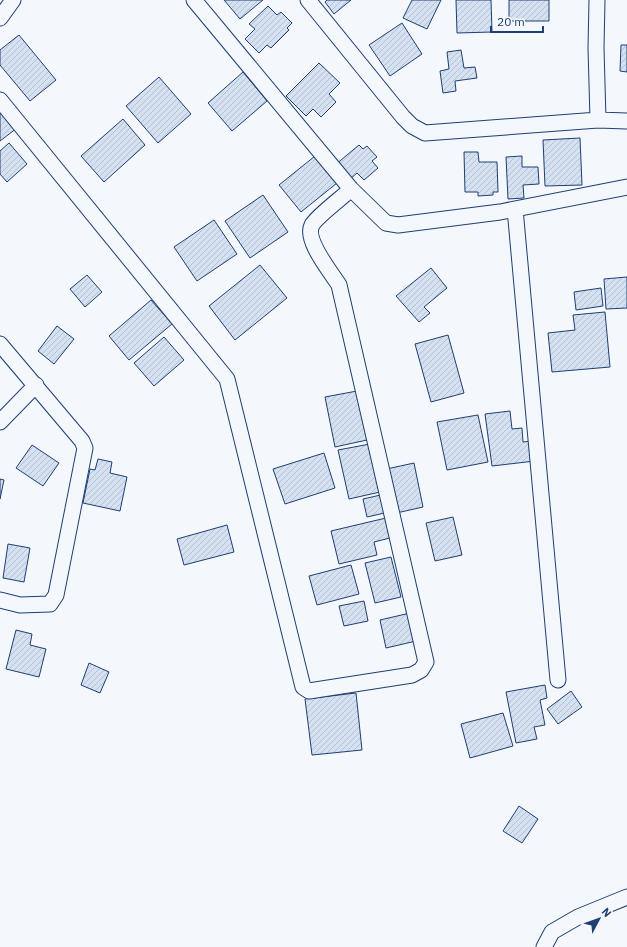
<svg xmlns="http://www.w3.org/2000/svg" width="627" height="947" viewBox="0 0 627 947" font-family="'IBM Plex Sans',sans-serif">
	<defs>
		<pattern id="building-hatch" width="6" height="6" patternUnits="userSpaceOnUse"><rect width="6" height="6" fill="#d5e0f0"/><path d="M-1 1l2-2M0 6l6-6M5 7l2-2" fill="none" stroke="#b6c1d1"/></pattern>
	</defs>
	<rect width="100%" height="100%" fill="#f4f7fb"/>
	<path fill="url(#building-hatch)" stroke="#1d3f73" d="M224 0H263L240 19Z
		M327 0H351L334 14 325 2Z
		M412 0H441L427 29 403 18Z
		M456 0H491L492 32 457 33Z
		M509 0H549V21H509Z
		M268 6 277 15 281 12 292 23 287 28 289 30 271 48 267 45 259 53 245 39 255 29 249 24Z
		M402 23 422 54 390 76 369 45Z
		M19 35 56 80 30 101 0 65V50Z
		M621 45H627V72L620 71Z
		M461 50 464 68 475 67 477 78 455 81 456 91 443 93 440 71 449 69 447 52Z
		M319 63 340 83 329 94 336 102 321 117 313 109 306 116 286 96Z
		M243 72 267 101 232 131 208 103Z
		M159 77 191 114 158 143 126 106Z
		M0 107 17 128 0 141Z
		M123 119 145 145 104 182 81 156Z
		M580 138 582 185 545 186 543 140Z
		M9 143 27 164 7 182 0 174V151Z
		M359 145 363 149 367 146 377 157 372 161 378 168 364 180 357 173 349 180 335 165Z
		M464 152H478L479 162H497L498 192H493V195L478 196V192H465Z
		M315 156 337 183 301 212 279 185Z
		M522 156V167H538L539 184 523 185 524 198 508 199 506 157Z
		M263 195 288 232 250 258 225 221Z
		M214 220 237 254 197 281 174 247Z
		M260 265 287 298 235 340 209 306Z
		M431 268 447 288 424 307 430 313 419 322 396 296Z
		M87 275 102 292 85 307 70 289Z
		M627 277V308L606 309 604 279Z
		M601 288 603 306 576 310 574 292Z
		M151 300 172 324 129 360 109 336Z
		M605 312 610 367 552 372 548 333 575 330 573 315Z
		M57 326 74 339 54 364 38 351Z
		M448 335 464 393 431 402 415 344Z
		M164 337 184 360 154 386 134 363Z
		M357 391 367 440 335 447 325 397Z
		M510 411 512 429 522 428 523 442 532 441 535 461 492 466 485 414Z
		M478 415 488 462 447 470 437 422Z
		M370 444 380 492 349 499 338 450Z
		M32 445 59 463 43 486 16 468Z
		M324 453 335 488 285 504 273 469Z
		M98 459 112 462 110 473 127 477 120 511 83 503 90 469 95 470Z
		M414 463 423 507 392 514 382 470Z
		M0 479 4 480 0 499Z
		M385 494 389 512 367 517 363 499Z
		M453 517 462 555 435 561 426 523Z
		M386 518 390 538 374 542 377 555 339 564 331 531Z
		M227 525 234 552 184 565 177 539Z
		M8 544 30 548 24 582 3 578Z
		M391 557 401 597 375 603 365 563Z
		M351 565 359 594 317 605 309 576Z
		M364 601 368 621 344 626 339 606Z
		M410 613 416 641 386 648 380 620Z
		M16 630 32 634 30 645 46 649 39 677 6 669Z
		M89 663 109 672 100 693 81 685Z
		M545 685 547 698 540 700 545 725 534 727 537 739 516 743 506 692Z
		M571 691 582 707 558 724 547 709Z
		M356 693 362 750 312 755 305 699Z
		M503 713 513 746 470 758 461 724Z
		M519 806 538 819 522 843 503 831Z"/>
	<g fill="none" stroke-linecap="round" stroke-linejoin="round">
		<g stroke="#1d3f73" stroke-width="17">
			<path id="minor" d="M194 0 351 189 386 223 398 225 500 212 627 187
				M308 0 403 117 412 126 425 133 598 120 627 121
				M597 0 596 48 598 120
				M0 18 13 0
				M0 100 227 379 303 687 309 691 412 675 421 670 426 662 339 285C331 272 304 240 312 225 317 216 343 197 351 189
				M515 209 558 680
				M0 344 82 441 85 448 56 595 50 604 20 605 0 600
				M0 422 36 385
				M544 947 552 932 578 917 627 897"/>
		</g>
		<use href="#minor" stroke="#f4f7fb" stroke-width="15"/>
	</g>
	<g transform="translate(599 919) rotate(49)" stroke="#f4f7fb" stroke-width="3" paint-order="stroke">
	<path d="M0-3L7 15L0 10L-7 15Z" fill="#1d3f73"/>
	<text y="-6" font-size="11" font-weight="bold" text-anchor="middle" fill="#1d3f73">N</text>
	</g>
	<path d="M491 26v6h52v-6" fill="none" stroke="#1d3f73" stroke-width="2"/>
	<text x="497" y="26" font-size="12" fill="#1d3f73" stroke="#f4f7fb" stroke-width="3" paint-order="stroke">20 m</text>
</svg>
